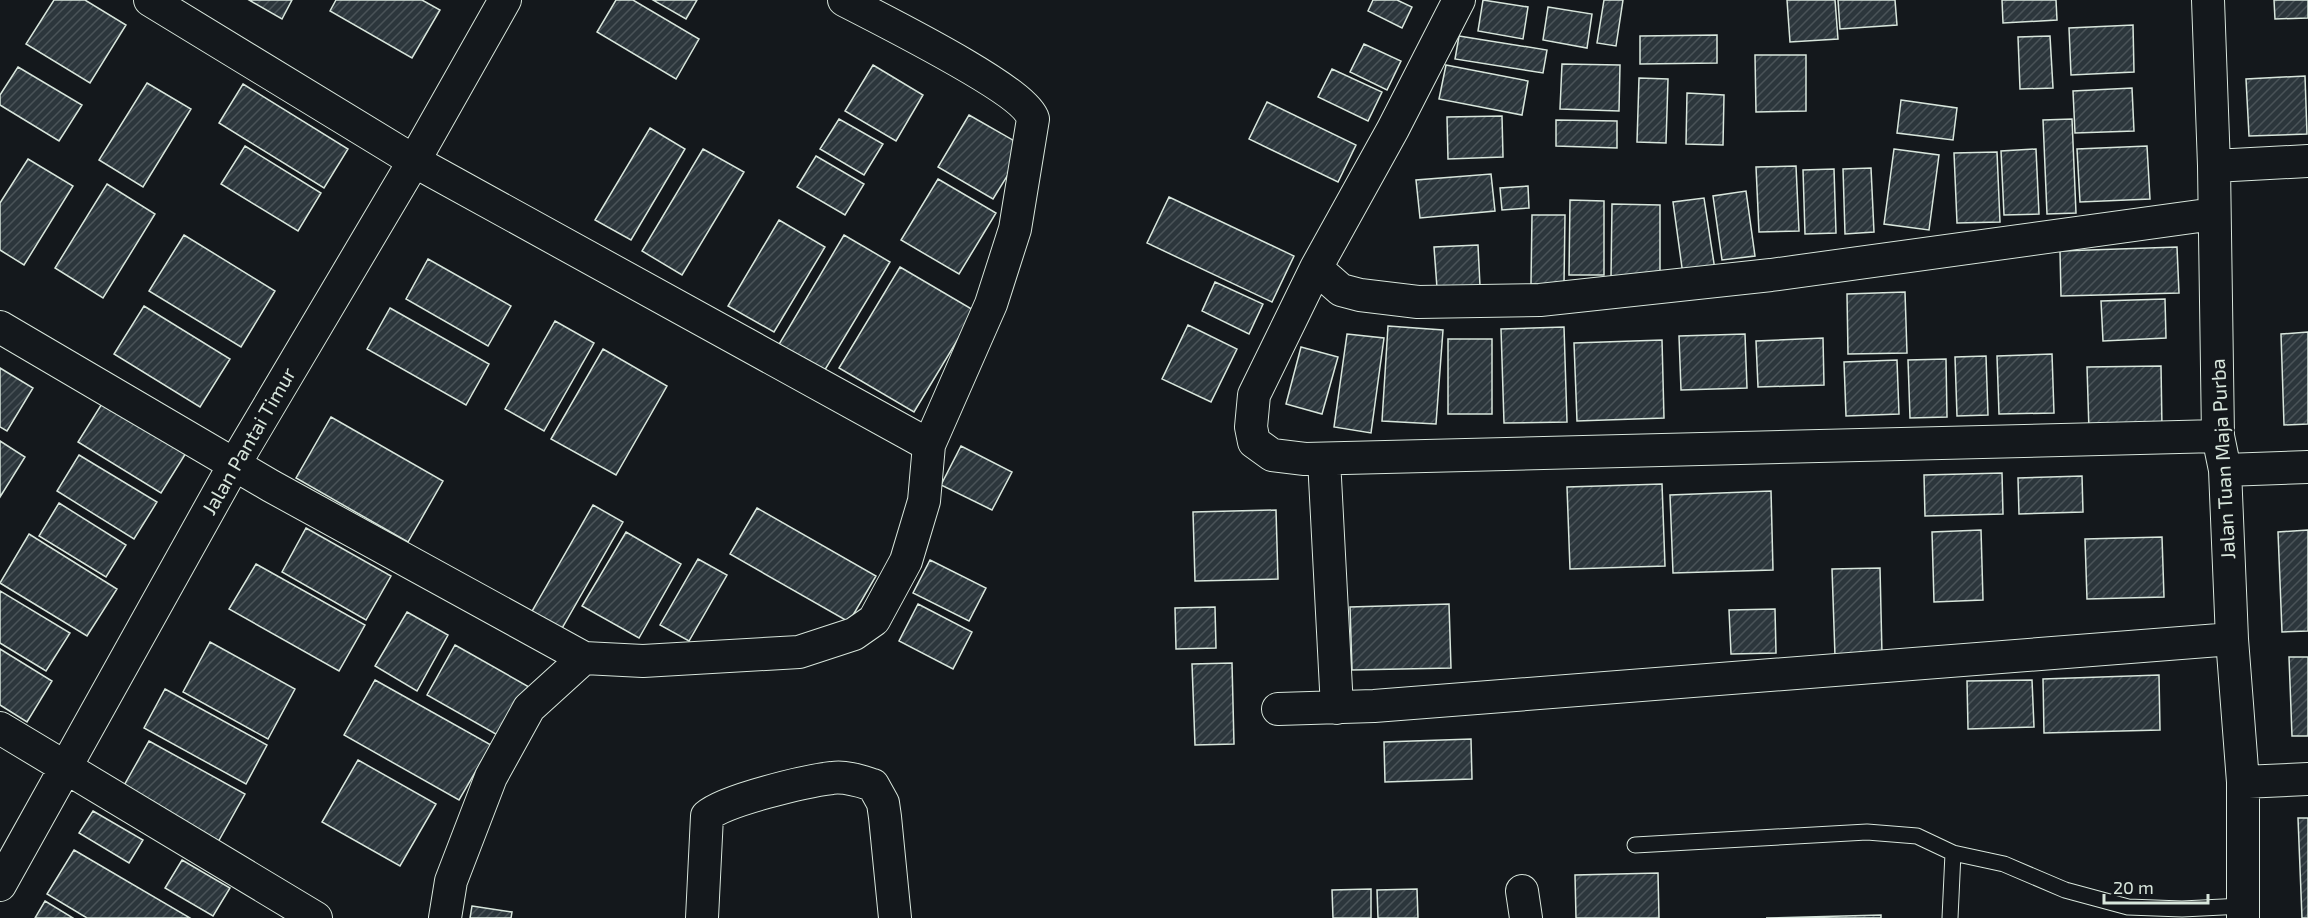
<svg xmlns="http://www.w3.org/2000/svg" width="2308" height="918" viewBox="0 0 2308 918" font-family="'Exo 2',sans-serif">
	<defs>
		<pattern id="building-hatch" width="6" height="6" patternUnits="userSpaceOnUse" patternTransform="scale(1.5)"><rect width="6" height="6" fill="#2c363c"/><path d="M-1 1l2-2M0 6l6-6M5 7l2-2" fill="none" stroke="#4a5358"/></pattern>
	</defs>
	<rect width="100%" height="100%" fill="#14181c"/>
	<path fill="url(#building-hatch)" stroke="#d8e6dc" stroke-width="1.5" d="M54 0H85L126 25 90 83 26 44Z
		M249 0H292L282 19Z
		M336 0H422L440 10 412 58 330 11Z
		M616 0H633L699 39 676 79 597 32Z
		M653 0H697L686 19Z
		M1373 0H1397L1412 7 1402 28 1368 11Z
		M1483 0 1528 7 1523 39 1478 31Z
		M1604 0H1623L1616 46 1597 43Z
		M1787 0H1835L1838 39 1790 42Z
		M1838 0H1895L1897 25 1840 29Z
		M2002 0H2056L2057 20 2003 23Z
		M2274 0H2308V18L2275 19Z
		M1548 7 1592 14 1587 48 1543 40Z
		M2133 25 2134 72 2071 75 2069 28Z
		M1717 35V63L1640 64V36Z
		M1459 36 1547 50 1543 73 1455 59Z
		M2050 36 2053 88 2020 89 2018 37Z
		M1364 44 1401 61 1387 90 1350 72Z
		M1755 55H1806V111L1756 112Z
		M1562 64 1620 65 1619 111 1560 109Z
		M873 65 923 95 896 141 845 111Z
		M1446 65 1528 81 1522 115 1439 99Z
		M18 67 82 105 59 141 0 105V95Z
		M1332 69 1382 92 1368 121 1318 97Z
		M2305 76 2307 134 2249 136 2246 79Z
		M1639 78 1668 79 1666 143 1637 142Z
		M147 83 191 109 143 187 99 160Z
		M243 84 348 149 324 188 219 123Z
		M2132 88 2134 131 2075 133 2073 91Z
		M1687 93 1724 95 1723 145 1686 144Z
		M1901 100 1957 108 1953 140 1897 133Z
		M1267 102 1356 145 1338 182 1249 139Z
		M969 115 1025 147 993 199 938 167Z
		M1502 116 1503 157 1448 159 1447 117Z
		M839 119 883 144 864 175 820 149Z
		M2072 119 2076 213 2047 214 2043 120Z
		M1556 120 1617 121V148L1556 146Z
		M650 128 685 149 631 240 595 220Z
		M245 146 321 193 298 231 221 184Z
		M2147 146 2150 199 2080 202 2077 149Z
		M703 149 744 172 682 275 642 251Z
		M1894 149 1939 155 1929 230 1884 224Z
		M2036 149 2039 214 2004 215 2001 151Z
		M1997 152 2000 222 1957 223 1954 153Z
		M816 156 864 184 845 215 797 187Z
		M28 159 73 186 24 265 0 250V203Z
		M1796 166 1799 231 1759 232 1756 167Z
		M1871 168 1874 232 1845 234 1843 169Z
		M1834 169 1836 233 1805 234 1803 170Z
		M1491 174 1495 211 1420 218 1416 180Z
		M938 179 996 213 959 274 901 240Z
		M107 184 155 214 103 298 55 268Z
		M1528 186 1529 208 1502 210 1500 188Z
		M1746 191 1755 256 1722 260 1713 196Z
		M1169 197 1294 256 1272 302 1147 243Z
		M1704 198 1715 270 1683 275 1673 202Z
		M1570 200 1604 201V275H1569Z
		M1612 204 1660 205V279L1611 278Z
		M1532 215H1565L1564 284H1531Z
		M779 220 825 247 774 332 728 306Z
		M184 235 275 291 241 347 149 291Z
		M844 235 890 262 823 373 778 346Z
		M1478 245 1480 286 1437 288 1434 247Z
		M2177 247 2179 293 2061 296 2060 251Z
		M428 259 511 306 488 346 406 299Z
		M900 267 975 311 914 412 839 368Z
		M1215 282 1263 304 1249 334 1202 311Z
		M1905 292 1907 353 1848 354 1847 294Z
		M2165 299 2166 338 2103 341 2101 301Z
		M144 306 230 359 200 407 114 354Z
		M390 308 489 364 466 405 367 349Z
		M555 321 594 343 544 431 505 409Z
		M1188 325 1237 349 1211 402 1162 379Z
		M1388 326 1443 330 1436 424 1382 421Z
		M1564 327 1567 422 1504 423 1501 329Z
		M2308 332V424L2284 425 2281 334Z
		M1347 334 1384 338 1371 433 1334 427Z
		M1745 334 1747 388 1681 390 1679 336Z
		M1823 338 1824 385 1758 387 1756 341Z
		M1448 339H1492V414H1448Z
		M1662 340 1664 418 1577 421 1574 343Z
		M1301 347 1338 357 1322 414 1286 404Z
		M603 349 667 386 616 475 551 439Z
		M2052 354 2054 413 1999 414 1997 356Z
		M1986 356 1988 415 1957 416 1955 357Z
		M1946 359 1947 417 1910 418 1908 360Z
		M1897 360 1899 414 1846 416 1844 362Z
		M2161 366 2162 429 2089 431 2087 367Z
		M0 368 33 388 7 431 0 427Z
		M103 402 186 453 161 493 78 442Z
		M331 417 443 481 408 542 296 478Z
		M0 441 25 457 0 497Z
		M961 446 1012 472 992 510 941 485Z
		M79 455 157 502 134 539 57 491Z
		M2002 473 2003 514 1925 516 1924 475Z
		M2082 476 2083 512 2019 514 2018 478Z
		M1662 484 1665 566 1570 569 1567 487Z
		M1771 491 1773 570 1673 573 1670 495Z
		M59 503 126 545 106 577 39 536Z
		M593 505 623 522 561 630 531 613Z
		M757 508 876 576 849 622 730 554Z
		M1276 510 1278 579 1195 581 1193 512Z
		M306 528 391 576 366 620 282 572Z
		M1981 530 1983 600 1934 602 1932 532Z
		M2308 530V631L2282 632 2278 532Z
		M626 532 681 564 639 638 582 606Z
		M29 534 117 589 87 636 0 583Z
		M2162 537 2164 597 2087 599 2085 539Z
		M698 559 727 575 689 641 660 625Z
		M930 560 986 588 969 621 913 593Z
		M256 564 365 625 339 671 229 609Z
		M1880 568 1882 655 1835 656 1832 569Z
		M0 591 70 633 46 671 0 643Z
		M918 604 972 632 953 669 899 641Z
		M1449 604 1451 668 1352 670 1350 607Z
		M1215 607 1216 648 1176 649 1175 608Z
		M1775 609 1776 653 1731 654 1729 610Z
		M407 612 448 635 417 691 375 666Z
		M210 642 295 689 268 739 183 692Z
		M455 645 529 687 501 737 427 695Z
		M0 649 52 681 27 722 0 705Z
		M2289 657H2308V736H2292Z
		M1232 663 1234 744 1195 745 1192 664Z
		M2159 675 2160 730 2044 733 2043 679Z
		M375 680 491 745 459 800 344 735Z
		M2032 680 2034 727 1968 729 1967 681Z
		M165 689 267 745 246 784 144 728Z
		M1471 739 1472 779 1385 782 1384 742Z
		M149 741 245 794 218 842 122 789Z
		M358 760 436 804 400 866 322 822Z
		M93 811 143 840 129 863 79 833Z
		M2298 818H2308V918H2302Z
		M74 850 190 918H87L47 894Z
		M182 860 230 888 213 916 165 888Z
		M1658 873 1659 918H1576L1575 875Z
		M1371 889V918H1333L1332 890Z
		M1417 889 1418 918H1378L1377 890Z
		M45 901 73 918H35Z
		M472 906 512 912 511 918H470Z
		M1881 915V918H1766Z"/>
	<g fill="none" stroke-linecap="round" stroke-linejoin="round">
		<g stroke="#d8e6dc" stroke-width="17">
			<path id="lane" d="M1635 845 1867 832 1917 836 1953 853 2004 864 2065 890 2128 907 2182 909 2243 906
				M1950 918 1953 853"/>
		</g>
		<g stroke="#d8e6dc" stroke-width="34">
			<path id="street" d="M150 0 414 161 929 445
				M1459 0 1393 129 1316 268 1254 395 1251 427 1254 442 1272 455 1305 459 2218 436
				M2208 0 2214 166 2218 436 2225 470 2232 639 2243 782V918
				M2214 166 2308 161
				M1316 268 1341 290 1360 295 1418 302 1540 300 1771 275 2214 214
				M0 327 271 486 584 658 643 661 799 652 854 634 874 620 906 561 924 501 929 445 991 304 1015 229 1033 119C1025 90 878 18 844 0
				M1324 459 1337 708
				M2225 470 2308 467
				M1278 709 1374 706 2232 639
				M0 728 316 918
				M2243 782 2308 779
				M0 885 234 465 414 161 505 0
				M1522 891 1526 918
				M445 918 451 881 491 777 529 708 584 658
				M702 918 707 816C725 800 806 781 832 778 846 776 860 781 873 785L883 803 885 817 895 918"/>
		</g>
		<use href="#lane" stroke="#14181c" stroke-width="15"/>
		<use href="#street" stroke="#14181c" stroke-width="32"/>
	</g>
	<g text-anchor="middle" stroke-width="4.5" stroke-linejoin="round" paint-order="stroke">
		<g font-size="20" fill="#d8e6dc" stroke="#14181c">
			<text transform="translate(249 441) rotate(-60)" y="7">Jalan Pantai Timur</text>
			<text transform="translate(2223 459) rotate(-93)" y="7">Jalan Tuan Maja Purba</text>
		</g>
	</g>
	<path d="M2104 894v9h104v-9" fill="none" stroke="#d8e6dc" stroke-width="3"/>
	<text x="2113" y="894" font-size="18" fill="#d8e6dc" stroke="#14181c" stroke-width="4.5" paint-order="stroke">20 m</text>
</svg>
